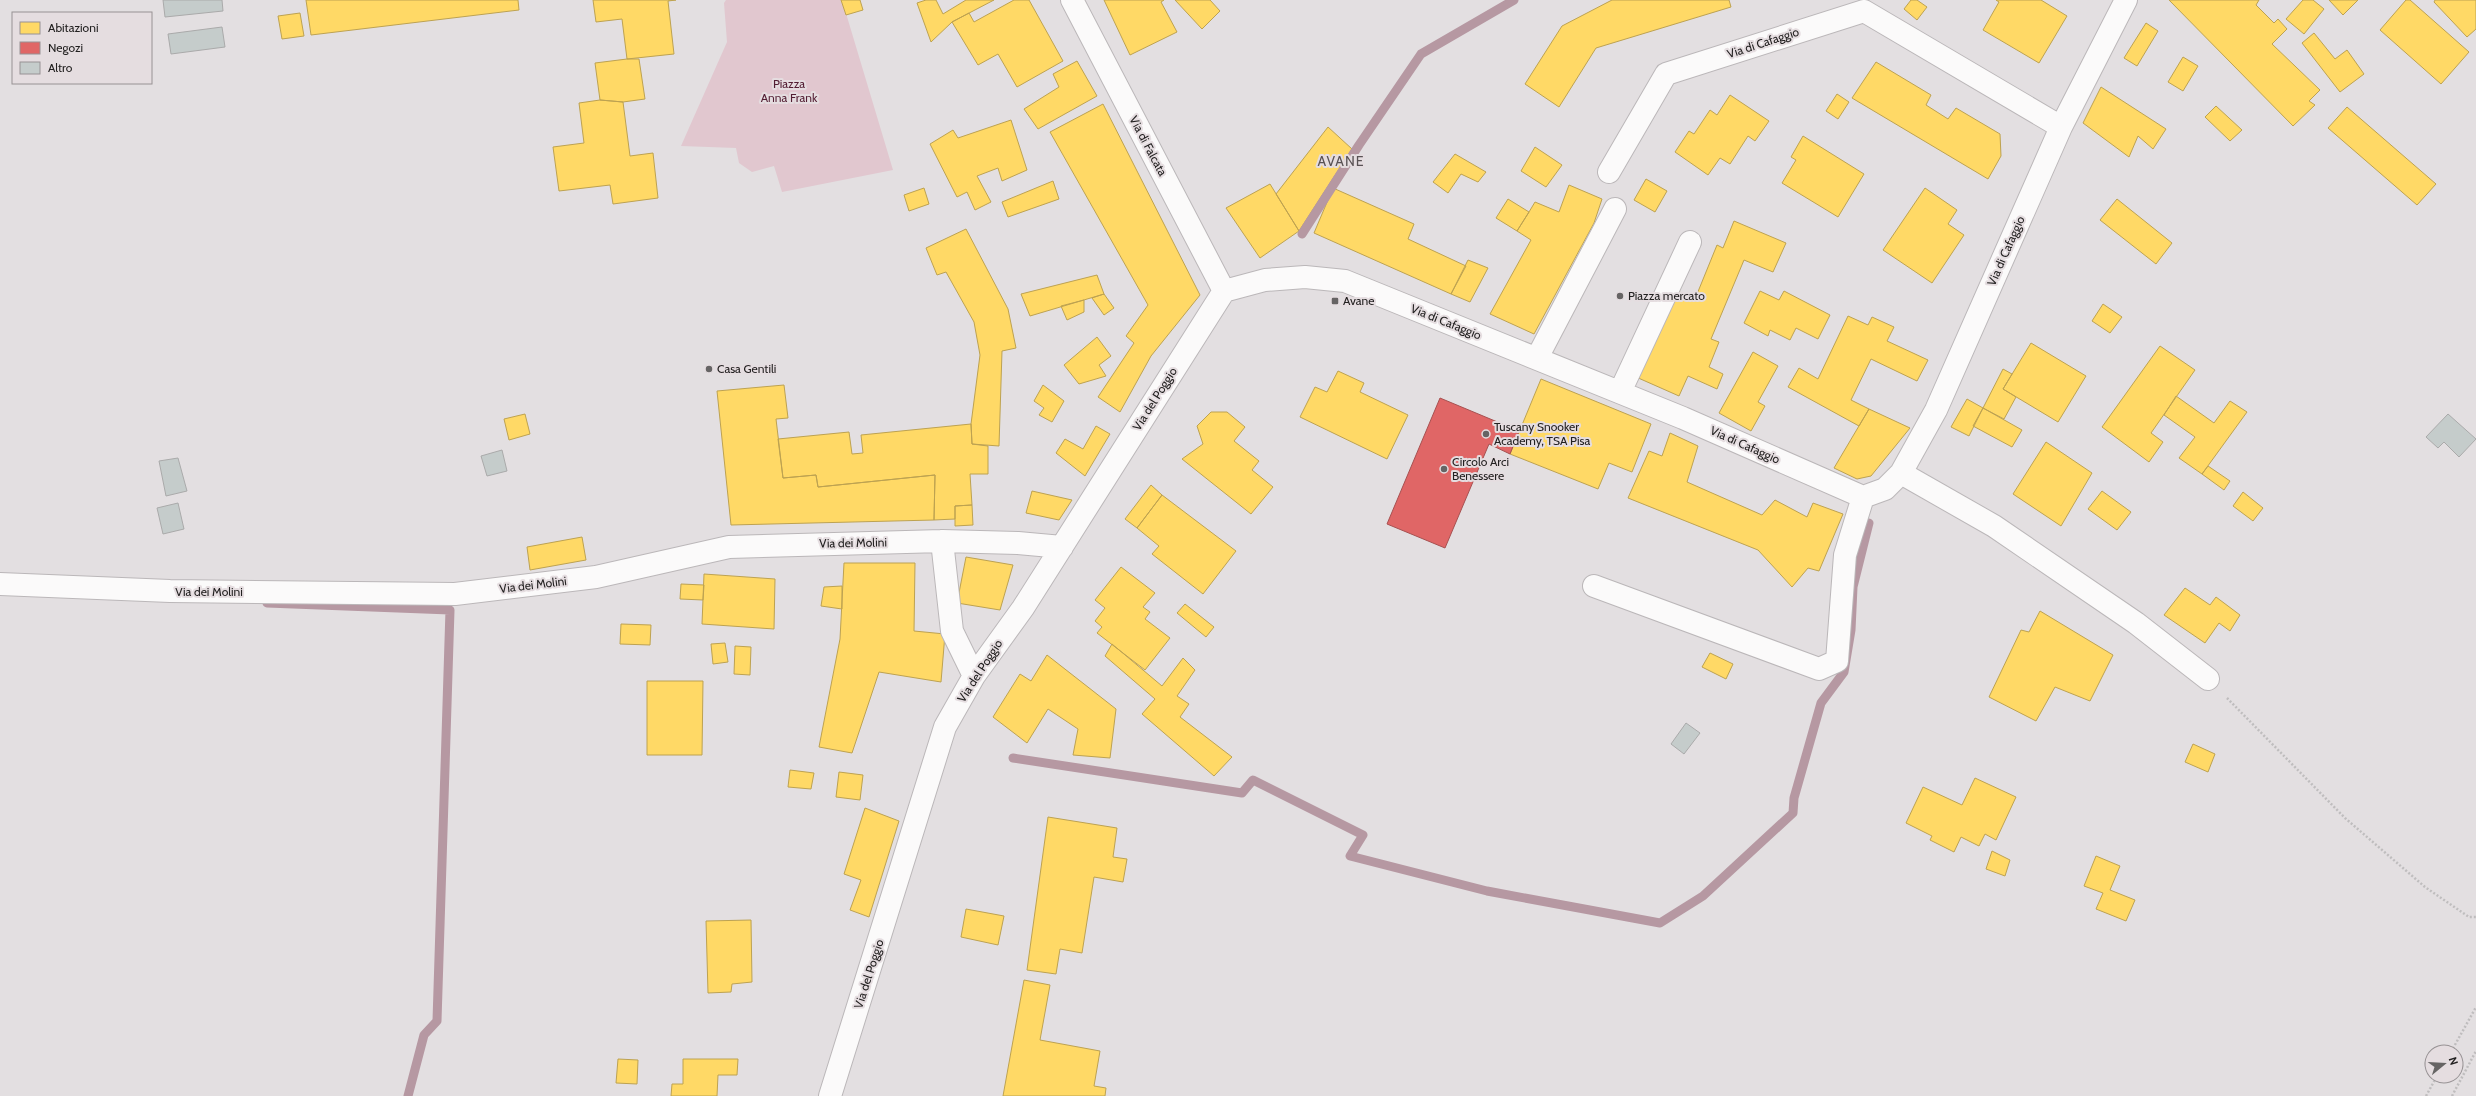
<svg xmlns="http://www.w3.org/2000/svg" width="2476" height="1096" viewBox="0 0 2476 1096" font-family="Cabin,sans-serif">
	<rect width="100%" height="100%" fill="#e3dfe1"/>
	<path fill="#e1c7cf" d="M726 0H842L893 170 782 192 774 166 752 172 739 163 736 148 681 146 727 42 724 3Z"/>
	<path fill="#ffd966" stroke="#bda251" d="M306 0H518L519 10 311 35Z
		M593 0H676L668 1 674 54 627 59 622 19 596 22Z
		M841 0H860L863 10 846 15Z
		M926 0H936L943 14 966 0H994L952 22 931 42 917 3Z
		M1014 0H1029L1063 61 1017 87 998 54 978 65 952 22 969 13 974 22Z
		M1104 0H1164L1161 2 1177 32 1130 55Z
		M1175 0H1210L1220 11 1202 29Z
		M1612 0H1729L1731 7 1596 48 1559 107 1525 84 1562 26Z
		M1911 0H1917L1927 7 1917 20 1904 9Z
		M1996 0H2041L2067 16 2039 63 1983 30 1999 2Z
		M2169 0H2259L2256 5 2274 23 2278 19 2287 29 2272 44 2320 90 2309 101 2315 105 2293 126Z
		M2303 0H2313L2324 9 2304 34 2286 19Z
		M2329 0H2358L2343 15Z
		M2406 0H2410L2469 52 2441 84 2380 30Z
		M2435 0H2476V29L2467 37 2434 2Z
		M300 13 304 36 282 39 278 16Z
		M2146 23 2158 31 2137 66 2124 58Z
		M2314 33 2335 59 2347 50 2364 74 2340 92 2302 43Z
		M2183 57 2198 66 2183 91 2168 82Z
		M627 59H639L645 99 623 102 600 100 595 63Z
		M1077 61 1097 96 1038 129 1024 109 1059 87 1053 74Z
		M1876 62 1931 95 1926 105 1948 119 1956 108 2000 134 2001 156 1988 179 1852 98Z
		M2101 87 2166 129 2153 149 2138 136 2129 157 2083 123Z
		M1837 94 1849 102 1838 119 1826 111Z
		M1730 95 1769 121 1755 141 1748 136 1730 164 1720 158 1708 175 1675 152 1689 131 1694 134 1710 110 1717 115Z
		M600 100 623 102 630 156 653 153 658 198 613 204 610 185 559 191 553 147 584 143 579 103Z
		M1103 104 1200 295 1151 356 1120 412 1098 397 1134 343 1126 336 1148 305 1050 132Z
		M2216 106 2242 130 2230 141 2205 117Z
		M2347 107 2436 184 2417 205 2328 128Z
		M1011 120 1027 170 1002 181 998 168 977 176 991 202 975 210 967 192 957 197 930 144 953 130 958 138Z
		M1328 127 1352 149 1299 231 1276 194Z
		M1803 136 1864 174 1838 217 1782 183 1796 160 1791 157Z
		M1535 147 1562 165 1546 187 1521 171Z
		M1455 154 1486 172 1478 182 1461 174 1448 193 1433 182Z
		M1646 179 1667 191 1655 212 1634 200Z
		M1053 181 1059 199 1008 217 1002 202Z
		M1270 184 1299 231 1260 258 1226 208Z
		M1569 185 1602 199 1594 223 1534 334 1490 314 1531 240 1517 231 1529 212 1535 202 1559 212Z
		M924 188 929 204 909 211 904 195Z
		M1333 188 1414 224 1408 239 1466 266 1451 294 1314 233Z
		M1925 188 1957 210 1948 224 1964 235 1932 283 1883 250Z
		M1508 199 1529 212 1517 231 1496 218Z
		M2117 199 2172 243 2156 264 2100 220Z
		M1734 221 1786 243 1773 272 1744 260 1711 339 1719 342 1709 367 1723 374 1717 389 1688 376 1679 396 1636 377 1673 289 1695 299 1717 245 1723 248Z
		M966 229 1008 309 1016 348 1002 351 999 446 972 444 971 424 980 355 974 322 946 272 937 275 926 248Z
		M1468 260 1488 268 1470 302 1451 294Z
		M1097 275 1104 294 1030 316 1021 294Z
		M1760 291 1779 300 1784 291 1830 315 1818 339 1796 328 1790 340 1770 330 1768 336 1744 323Z
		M1104 294 1114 308 1104 315 1092 298Z
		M1084 300V312L1067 320 1061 306Z
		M2103 304 2122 317 2110 333 2092 321Z
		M1848 316 1868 325 1872 317 1894 327 1887 341 1928 360 1917 381 1871 359 1851 400 1869 409 1859 426 1788 387 1799 368 1818 379Z
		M1097 337 1111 356 1099 365 1106 376 1079 384 1064 365Z
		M2031 343 2086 376 2058 422 2003 389Z
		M2160 346 2195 370 2151 433 2163 442 2149 462 2102 427Z
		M1753 352 1778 366 1758 402 1765 406 1751 431 1719 413Z
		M2003 369 2012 374 2003 389 2016 397 2004 419 1983 408Z
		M1338 371 1364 383 1360 392 1408 415 1387 459 1300 417 1315 387 1327 392Z
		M1541 379 1651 424 1632 472 1609 463 1598 489 1510 454Z
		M784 385 788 418 776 419 783 478 816 475 818 487 935 475 934 520 731 525 717 391Z
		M1043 385 1064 401 1052 422 1039 415 1044 408 1034 401Z
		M2176 396 2214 423 2230 401 2247 412 2202 474 2179 458 2195 437 2164 415Z
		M1967 399 1983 408 1969 436 1951 427Z
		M1983 408 2022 430 2012 447 1973 426Z
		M1869 409 1910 428 1871 476 1857 479 1834 468Z
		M1211 412H1227L1245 427 1234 441 1259 461 1252 470 1273 487 1251 514 1182 459 1203 444 1197 426Z
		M525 414 530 434 509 440 504 419Z
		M971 424 972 444 988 446V474H970L972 505 955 506V519L934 520 935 475 818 487 816 475 783 478 778 439 849 432 852 454 863 453 861 435Z
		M1096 426 1110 434 1085 476 1056 453 1065 439 1083 449Z
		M1670 433 1698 446 1687 482 1762 515 1775 500 1807 517 1813 503 1843 514 1819 571 1808 568 1792 587 1758 550 1628 498 1649 451 1662 456Z
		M2046 442 2092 473 2061 526 2013 494Z
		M2208 466 2230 481 2224 490 2202 474Z
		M1151 485 1162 495 1137 528 1125 519Z
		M1032 491 1072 500 1059 520 1026 513Z
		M2102 491 2131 512 2117 530 2088 509Z
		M2243 492 2263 508 2253 521 2233 506Z
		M1162 495 1236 551 1203 594 1152 554 1159 546 1137 528Z
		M972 505 973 525 955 526V506Z
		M582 537 586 560 530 570 527 547Z
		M966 557 1013 565 1000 610 957 603Z
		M844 563H915L914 631 945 634 941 682 879 672 852 753 819 747 840 639Z
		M1121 567 1155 593 1143 607 1150 612 1145 619 1170 638 1145 670 1097 633 1102 627 1095 621 1105 608 1095 600Z
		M704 574 775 579 774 629 702 624Z
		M681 584 704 585 703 600 680 599Z
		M842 586V609L821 606 824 587Z
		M2185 588 2210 605 2216 597 2240 615 2230 631 2219 623 2205 643 2164 615Z
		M1185 604 1214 627 1206 637 1177 613Z
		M2040 611 2113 655 2090 701 2055 687 2036 721 1989 697 2021 630 2029 632Z
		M621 624 651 625 650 645 620 644Z
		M725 643 728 662 713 664 711 644Z
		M1112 644 1162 686 1183 658 1195 670 1177 696 1189 704 1180 717 1232 757 1214 776 1142 714 1155 699 1105 656Z
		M735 646 751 647 750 675 734 674Z
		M1710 653 1733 664 1726 679 1702 667Z
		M1047 655 1116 709 1110 758 1073 755 1078 729 1048 709 1027 743 993 717 1020 674 1031 681Z
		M647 681H703L702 755H647Z
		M2193 744 2215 754 2208 772 2185 762Z
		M790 770 814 773 811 789 788 787Z
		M839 772 863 775 860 800 836 797Z
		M1975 778 2016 797 1996 840 1985 834 1979 846 1961 837 1954 852 1930 840 1932 836 1906 823 1923 787 1962 805Z
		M865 808 899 821 869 917 850 910 861 880 844 874Z
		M1048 817 1117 828 1113 857 1127 859 1123 882 1094 877 1082 953 1060 949 1056 974 1027 970Z
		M1992 851 2010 860 2005 876 1986 869Z
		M2096 856 2120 866 2110 890 2135 900 2126 921 2096 909 2103 893 2084 886Z
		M966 909 1004 916 998 945 961 937Z
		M751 920 752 982 732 984 731 992 708 993 706 921Z
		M1024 980 1050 985 1040 1040 1100 1051 1094 1086 1106 1088 1105 1096H1003Z
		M618 1059 638 1060 637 1084 616 1083Z
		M683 1059H738L737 1075H718L717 1096H671L672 1084H683Z"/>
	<path fill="#e06666" stroke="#a75151" d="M1440 398 1519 431 1510 454 1489 444 1445 548 1387 524Z"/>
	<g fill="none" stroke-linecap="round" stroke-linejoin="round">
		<path stroke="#b698a2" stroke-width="9" d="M1302 234 1359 145 1421 54 1514 0
			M267 603 450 610 437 1021 424 1035 408 1096
			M1013 758 1242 793 1253 780 1363 835 1350 856 1487 891 1660 923 1703 896 1793 813 1794 798 1821 703 1844 672 1851 630 1853 587 1869 523"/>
	</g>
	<path fill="#c5cccb" stroke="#aaa" d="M163 0H222L223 11 165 17Z
		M222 27 225 47 171 54 168 34Z
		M2448 414 2476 439 2459 457 2444 442 2438 448 2426 437Z
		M502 450 507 471 487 476 481 456Z
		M178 458 187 491 166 496 159 461Z
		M178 503 184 529 163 534 157 508Z
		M1686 723 1700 733 1684 754 1671 744Z"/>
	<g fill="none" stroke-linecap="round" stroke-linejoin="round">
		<g stroke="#bbb7b9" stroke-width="24">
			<path id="minor" d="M1072 0 1224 291
				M1609 172 1666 74 1864 11 2061 127
				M1224 291 1265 280 1305 277 1345 281 1683 418 1863 497 1885 489 1901 473 1936 410 2061 127 2126 0
				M1537 358 1615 209
				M1620 392 1690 242
				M1901 473 1994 526 2136 623 2208 679
				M942 541 952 631 974 676
				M0 584 170 591 455 594 596 577 729 547 942 541 1018 543 1062 547
				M1594 586 1819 669 1837 661 1845 555 1863 497
				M830 1096 945 727 974 676 1023 608 1224 291"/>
		</g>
		<path stroke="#bfbdbe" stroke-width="2.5" stroke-dasharray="2 2" stroke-linecap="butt" d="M2227 698 2345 818 2425 887 2469 917H2476
			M2451 1052 2476 1007
			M2426 1096 2437 1076
			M2452 1096 2476 1051"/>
		<use href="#minor" stroke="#fbfafa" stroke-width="22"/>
	</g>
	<g fill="#666464" stroke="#e5dde0" stroke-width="1.5">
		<circle cx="1620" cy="296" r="4"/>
		<rect x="1331" y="297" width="8" height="8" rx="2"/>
		<circle cx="709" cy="369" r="4"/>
		<circle cx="1486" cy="434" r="4"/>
		<circle cx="1444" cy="469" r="4"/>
	</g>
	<g text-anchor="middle" stroke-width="4" stroke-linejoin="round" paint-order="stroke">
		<g font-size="12" fill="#232121" stroke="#e5dde0">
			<text transform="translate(1763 43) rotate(-18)" y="4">Via di Cafaggio</text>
			<text transform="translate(1148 146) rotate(62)" y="4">Via di Falcata</text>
			<text transform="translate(2006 251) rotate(-66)" y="4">Via di Cafaggio</text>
			<text transform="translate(1446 322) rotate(22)" y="4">Via di Cafaggio</text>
			<text transform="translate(1155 399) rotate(-58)" y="4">Via del Poggio</text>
			<text transform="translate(1745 445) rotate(24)" y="4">Via di Cafaggio</text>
			<text transform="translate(853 543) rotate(-1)" y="4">Via dei Molini</text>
			<text transform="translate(533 585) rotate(-7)" y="4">Via dei Molini</text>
			<text x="209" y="596">Via dei Molini</text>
			<text transform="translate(980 671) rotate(-57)" y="4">Via del Poggio</text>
			<text transform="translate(869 974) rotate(-72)" y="4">Via del Poggio</text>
		</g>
		<g font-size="12" fill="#531e33" stroke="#e5dde0">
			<text x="789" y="88">Piazza<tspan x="789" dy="14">Anna Frank</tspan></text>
		</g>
		<g font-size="12" fill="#232121" stroke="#e5dde0" text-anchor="start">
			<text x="1628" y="300">Piazza mercato</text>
			<text x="1343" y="305">Avane</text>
			<text x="717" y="373">Casa Gentili</text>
			<text x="1494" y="431">Tuscany Snooker<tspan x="1494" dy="14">Academy, TSA Pisa</tspan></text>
			<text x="1452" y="466">Circolo Arci<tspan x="1452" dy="14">Benessere</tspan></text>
		</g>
		<g font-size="14" letter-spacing="1" fill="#595254" stroke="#e5dde0">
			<text x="1341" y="166">AVANE</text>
		</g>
	</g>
	<rect x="12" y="12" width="140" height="72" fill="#e5dde0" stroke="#979294"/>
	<rect x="20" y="22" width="20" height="12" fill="#ffd966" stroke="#979294"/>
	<text x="48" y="32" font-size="12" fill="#232121">Abitazioni</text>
	<rect x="20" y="42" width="20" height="12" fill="#e06666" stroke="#979294"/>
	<text x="48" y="52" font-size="12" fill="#232121">Negozi</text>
	<rect x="20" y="62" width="20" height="12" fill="#c5cccb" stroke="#979294"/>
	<text x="48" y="72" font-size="12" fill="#232121">Altro</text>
	<g transform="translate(2444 1064) rotate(72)"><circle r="19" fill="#e5dde0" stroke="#979294"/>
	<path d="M0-3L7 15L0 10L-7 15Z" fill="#666464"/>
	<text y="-6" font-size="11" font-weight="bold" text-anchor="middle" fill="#232121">N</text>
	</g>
</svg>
